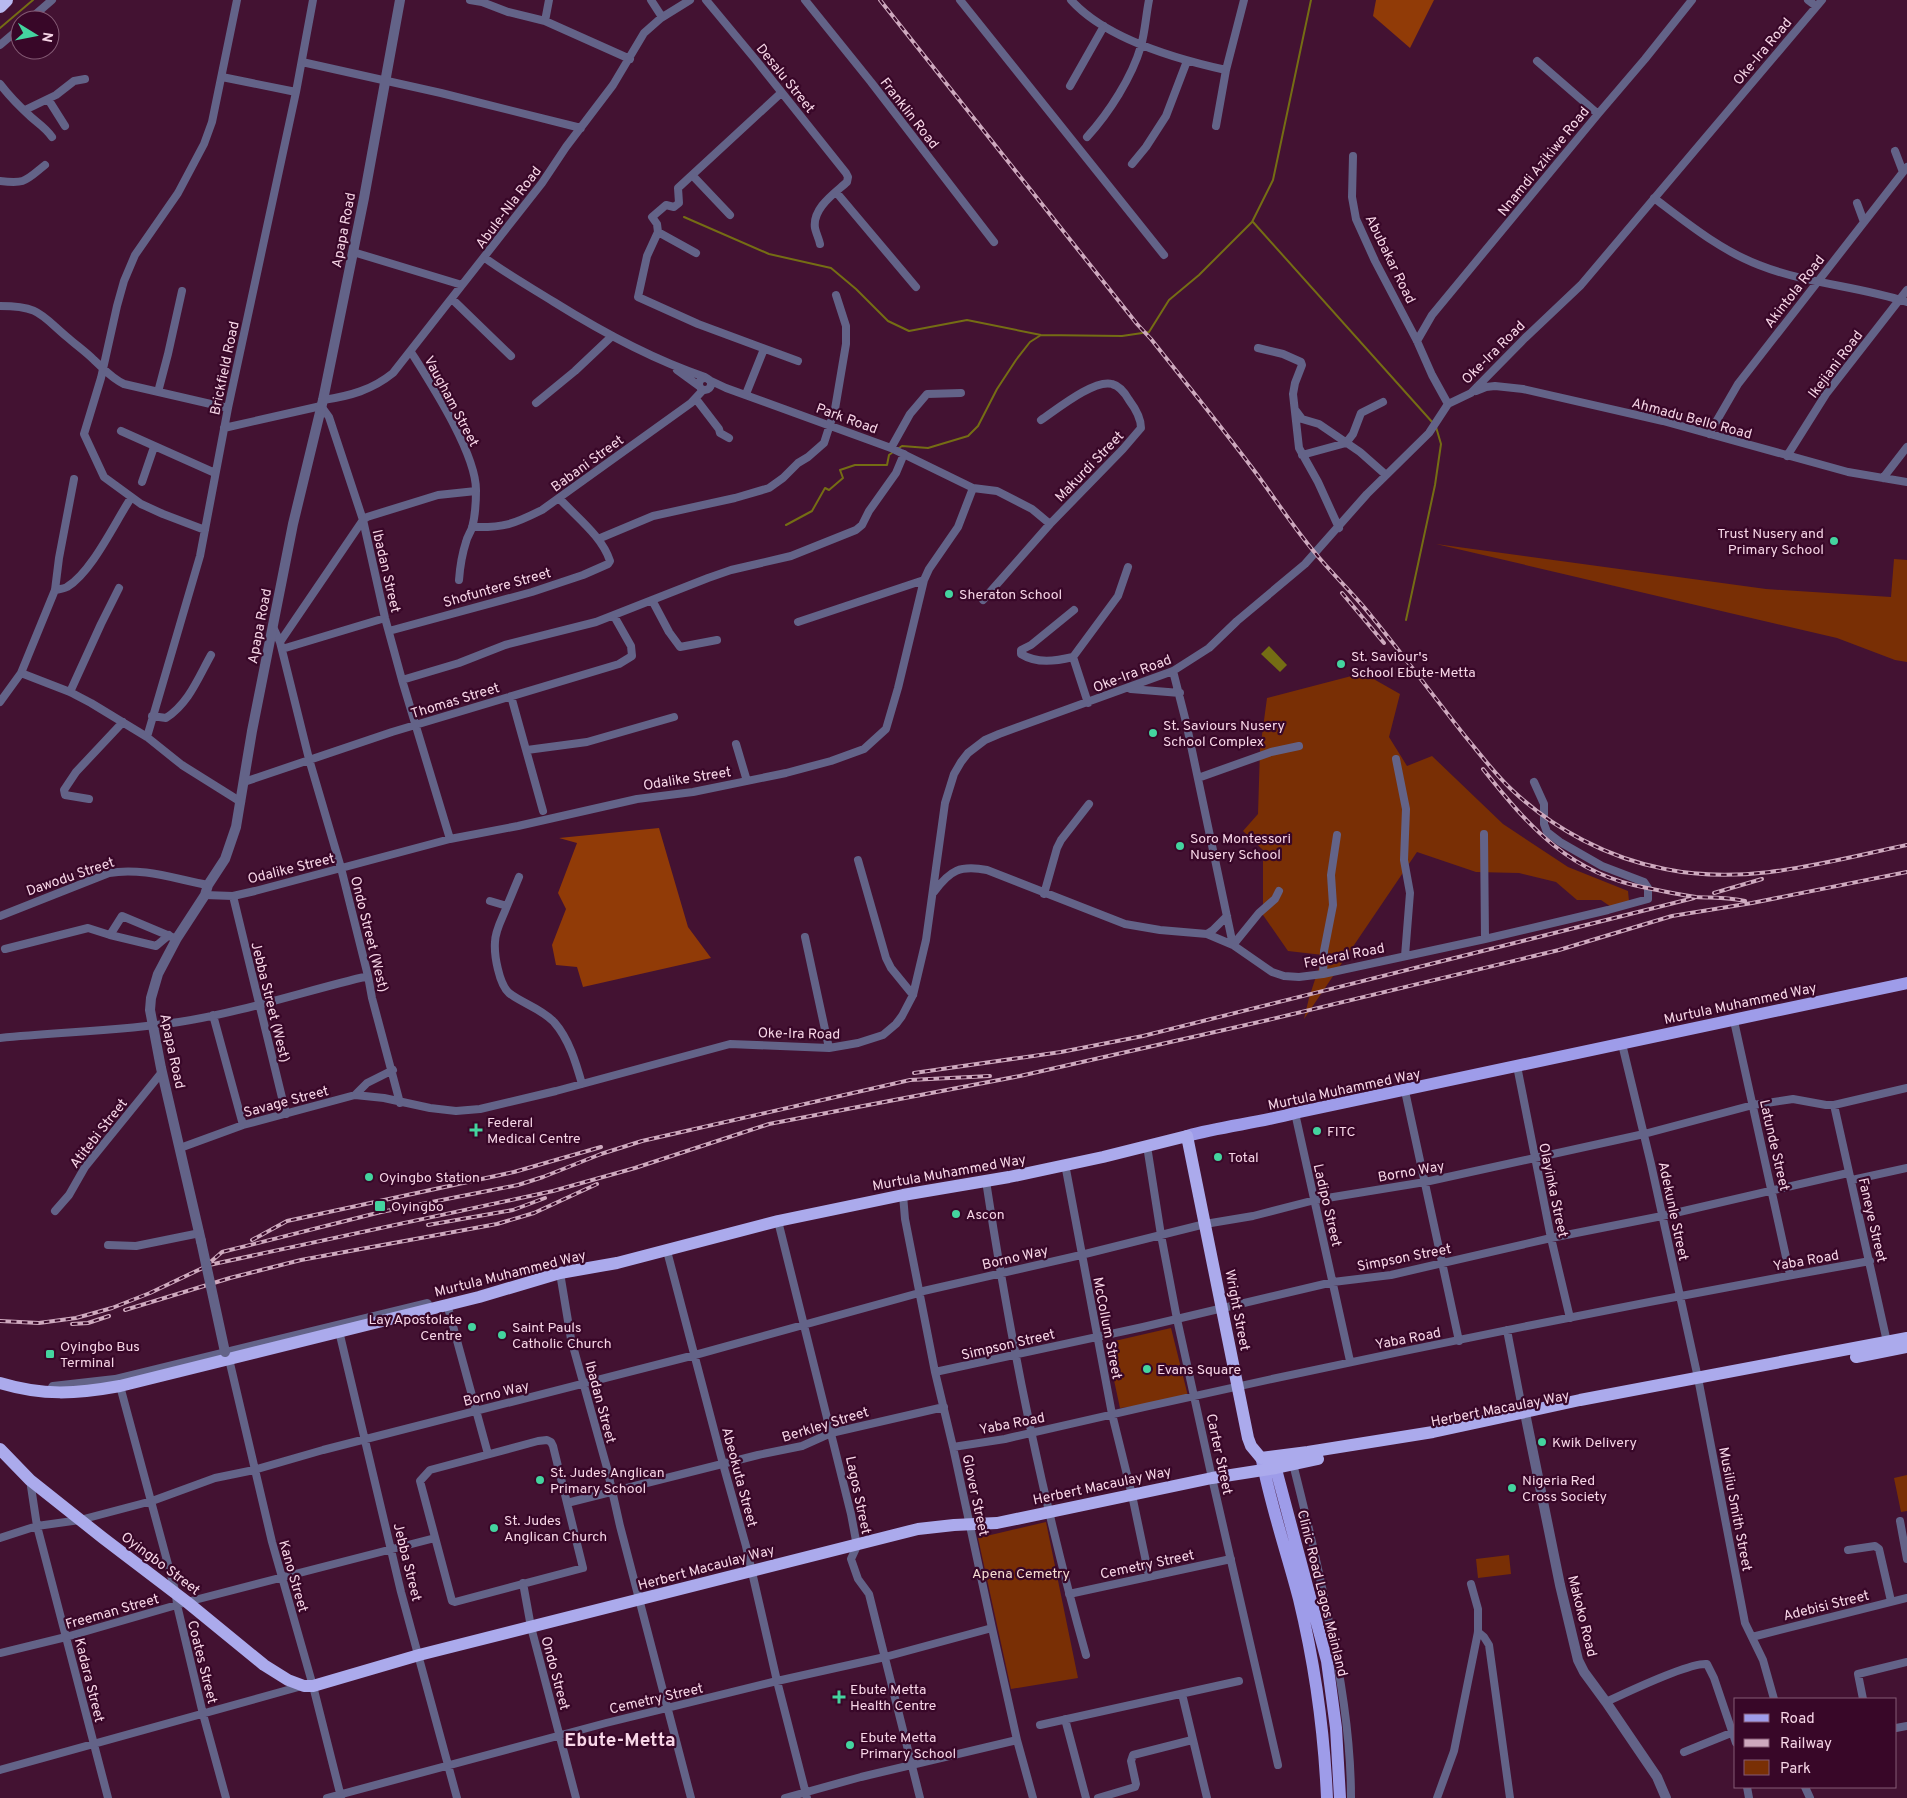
<svg xmlns="http://www.w3.org/2000/svg" width="1907" height="1798" viewBox="0 0 1907 1798" font-family="Overpass,sans-serif">
	<rect width="100%" height="100%" fill="#431232"/>
	<path fill="#792f05" d="M1436 544 1766 589 1891 597 1894 559 1907 560V662L1895 660 1837 638Z
		M1363 673 1400 694 1389 737 1407 766 1432 756 1503 824 1568 867 1628 891 1629 901 1617 911 1601 900H1577L1556 882 1519 873 1476 872 1417 852 1304 1019 1309 998 1323 955 1288 951 1263 915V850L1243 831 1258 814 1260 750 1267 698Z
		M1171 1328 1188 1396 1154 1404 1120 1408 1106 1343Z
		M1907 1475V1511L1901 1512 1894 1478Z
		M1046 1522 1078 1678 1011 1689 978 1538Z
		M1509 1555 1511 1574 1478 1578 1476 1559Z"/>
	<path fill="#913b07" d="M1376 0H1434L1410 48 1373 16Z
		M659 828 688 927 711 958 583 987 577 967 556 965 552 945 566 909 558 893 577 843 559 838Z"/>
	<path fill="#756d14" d="M1269 646 1287 665 1280 672 1261 654Z"/>
	<g fill="none" stroke-linecap="round" stroke-linejoin="round">
		<path stroke="#756d14" stroke-width="2" d="M0 28 33 0
			M684 217 769 254 831 268 856 289 888 321 909 331 967 320 1041 335 1122 336 1149 332 1169 300 1199 275 1252 222 1273 180 1311 0
			M1253 222 1433 423
			M899 448 902 446 928 448 968 436 978 426 997 389 1016 360 1030 342 1041 335
			M786 525 812 511 825 488 829 490 843 478 840 470 855 465H887L889 455 893 452
			M1406 620 1435 485 1441 444 1436 427"/>
		<path stroke="#636388" stroke-width="8" d="M470 0 482 2 508 12 545 21 630 59
			M651 0 662 17
			M706 0 755 59 846 173 848 177 847 182C835 193 812 208 815 228 816 233 819 239 820 244
			M805 0 871 82 994 242
			M960 0 1164 255
			M1071 0C1106 39 1176 59 1226 70
			M1808 0 1816 6
			M29 20 52 0
			M545 21 549 0
			M0 45 20 28
			M1537 61 1598 114
			M302 62 441 93 581 128
			M222 77 296 92
			M0 84C9 96 20 107 31 117 39 124 46 128 52 137
			M1070 86 1104 26
			M781 93 678 188 679 203 674 207 666 205 652 217 657 224 658 232 647 256 638 297 698 324 798 361
			M48 99 65 126
			M25 110 56 95 74 81 85 79
			M1216 126 1226 70 1244 0
			M1087 137C1109 113 1132 77 1141 46 1145 32 1146 15 1149 0
			M1895 151 1903 172
			M1353 156 1352 197 1356 219 1375 261 1417 341 1432 375 1448 404
			M1132 164 1146 147 1166 116 1187 61
			M693 176 730 215
			M0 181C26 184 25 181 45 165
			M836 192 916 287
			M1654 198C1687 223 1720 250 1759 265 1807 284 1859 286 1907 302
			M1857 203 1864 222
			M658 232 696 253
			M353 252 462 285
			M485 258C507 274 530 287 554 302 602 332 651 359 705 377
			M452 299 511 356
			M0 306C39 306 40 314 67 337 76 345 86 352 94 360 104 369 111 378 124 384L228 408
			M1417 341 1432 315 1598 114 1645 59 1692 0
			M1258 348 1283 354 1301 362 1302 365 1295 383 1293 394 1299 448 1318 482 1339 528
			M411 352C431 384 476 453 476 490 476 501 475 517 472 528 470 533 467 537 466 542 462 554 460 567 459 580
			M677 370 699 386
			M699 384a6 6 0 1 1 12 0a6 6 0 1 1-12 0Z
			M709 380 726 388 891 448 973 488 997 491 1032 509 1050 524
			M1476 391 1486 387 1495 386 1523 389 1663 421 1848 472 1907 482
			M158 392 168 354 182 291
			M746 394 764 349
			M696 399 719 429 720 433 729 438
			M323 400C350 396 372 390 393 373L542 183 566 147 613 85 644 33 661 18 690 0
			M536 403 575 371 611 337
			M1296 411 1302 419 1319 424 1360 452 1386 475
			M224 428 321 406 329 417 363 520 385 618 402 680 450 839
			M121 431 215 473
			M1709 434 1738 384 1907 167
			M891 448 910 414 927 394 961 393
			M1302 455 1346 443 1353 434 1361 413 1383 402
			M1787 456 1826 394 1907 290
			M1883 478 1907 447
			M142 482 154 447
			M472 527C504 528 514 524 542 510L691 403 703 390
			M205 530 163 514 141 504 104 477 84 434 101 378 117 306 124 281 135 255 178 193 204 144 212 122 237 0
			M598 539 653 516 735 498 769 488 783 478 798 463 808 457 824 443 835 409 846 344V326L836 295
			M55 590C59 589 64 589 67 587 92 572 115 522 131 498
			M652 600 669 632 680 647 717 640
			M983 600 1050 524 1123 449 1141 428C1141 417 1135 408 1129 400 1125 393 1120 386 1112 384 1094 379 1056 410 1041 420
			M1074 610 1031 645 1021 650V654C1037 664 1056 661 1073 657L1118 596 1128 567
			M798 622 924 580
			M273 627 280 642 309 759 341 868 368 976 372 998 400 1103
			M389 631 532 592 583 575 608 564 610 561C602 536 576 517 559 498
			M280 642 363 520 367 517 438 495 476 491
			M282 649 385 618
			M1073 657 1088 703
			M1173 671 1186 722 1233 945
			M21 673 70 692 91 703 147 737 182 765 241 802
			M402 680 459 663 505 645 596 622 708 578 731 570 791 556 856 530 862 525 869 511 896 473 904 454
			M1131 689 1180 693
			M70 692 101 624 119 588
			M511 696 543 811
			M0 702 21 673 55 590 59 558 74 479
			M152 716 166 718C189 703 198 678 211 655
			M147 737 200 556 228 408 296 92 313 0
			M736 744 747 781
			M527 750 587 742 674 717
			M1396 759 1406 809 1404 860 1410 893 1405 956
			M1198 778 1271 752 1299 746
			M244 782 392 732 619 664 632 656 631 646 614 616
			M89 799 65 795 64 790 76 772 123 722
			M1484 834 1485 939
			M858 860 886 958 891 968 913 995
			M934 892C950 870 960 865 987 870L1125 924 1160 930 1207 934 1233 945 1272 972 1284 976 1299 977 1323 974 1485 939 1608 910 1648 899V888L1644 882 1602 866 1560 842 1547 832 1544 824V804L1534 782
			M1044 894 1057 848 1061 840 1089 804
			M205 895 233 896 255 891 450 839 518 826 637 799 693 792 786 773 831 761 864 749 886 729 898 688 924 580 929 569 958 527 973 488
			M233 896 286 1114
			M490 901 507 906C503 917 495 930 495 942 494 955 499 984 509 993 523 1004 539 1007 554 1022 569 1039 576 1063 582 1084
			M507 906 519 877
			M0 916 109 873C142 867 175 879 208 885
			M1207 934 1213 930 1227 916
			M110 935 122 916 172 937
			M805 937 829 1048
			M1233 945 1259 913 1275 899 1279 891
			M5 949 88 928 110 935 156 946 169 935
			M1323 974 1324 951 1333 905 1331 875 1337 835
			M213 1015 243 1125
			M1734 1021 1790 1275
			M0 1038C60 1032 120 1031 179 1022 243 1012 305 991 368 976
			M1622 1044 1651 1164 1698 1378 1745 1623 1763 1660 1774 1699
			M1517 1066 1551 1238 1570 1318
			M1405 1091 1459 1341
			M355 1095 367 1083 393 1070
			M1834 1105 1887 1342
			M1295 1113 1350 1361
			M1147 1146 1161 1235 1177 1319 1212 1478 1278 1765
			M180 1148 243 1125 355 1095 384 1098 430 1108 456 1111 480 1109 556 1091 730 1044 829 1048 858 1043 883 1035 896 1024 902 1016 913 995 926 940 945 803 954 774 961 762 968 753 985 740 999 734 1173 671 1209 648 1237 621 1305 564 1367 494 1429 433 1448 404 1471 393 1525 338 1581 285 1822 0
			M1065 1164 1112 1414 1132 1495 1149 1576
			M1852 1180 1907 1168
			M986 1181C1010 1340 1042 1499 1086 1655
			M903 1195 905 1219 935 1372 953 1447 992 1628 1017 1740 1033 1798
			M55 1211 69 1195 85 1167 162 1072
			M778 1221 851 1514 857 1546 851 1559 858 1579 869 1594 920 1798
			M108 1245 136 1246 200 1233
			M667 1251 723 1464 746 1546 777 1681 807 1798
			M560 1273 571 1339 607 1468 620 1526 691 1798
			M919 1292 1081 1255 1205 1224 1253 1216 1315 1200 1425 1182 1644 1134 1753 1105 1793 1099 1826 1105H1834L1907 1088
			M447 1304 488 1454
			M1507 1330 1523 1413
			M339 1331 401 1592 457 1798
			M229 1359 272 1542 313 1686 341 1797
			M935 1372 1143 1327 1333 1282 1391 1275 1551 1238 1662 1216 1848 1173
			M120 1386 176 1594 177 1605 203 1714 226 1798
			M547 1440 551 1442 553 1446 583 1568 455 1602 452 1601 420 1481 430 1470 538 1441Z
			M953 1447 1005 1439C1292 1372 1580 1313 1870 1261
			M1293 1464C1306 1515 1318 1565 1328 1617 1341 1676 1351 1737 1351 1798
			M30 1480 37 1526 108 1798
			M567 1503 758 1455 802 1446 831 1433 944 1407
			M1900 1521 1907 1559
			M0 1538 37 1526 80 1520 152 1501 215 1478 254 1470 323 1450 695 1355 919 1293
			M1848 1550 1875 1546 1879 1549 1891 1601
			M523 1583 531 1627 576 1798
			M1069 1594 1231 1559
			M1478 1632 1484 1637 1489 1645 1510 1798
			M1752 1637 1907 1598
			M0 1653 66 1637 187 1602 435 1538
			M1182 1694 1207 1798
			M1863 1699 1858 1674 1907 1662
			M1606 1702C1625 1693 1690 1662 1707 1664L1714 1678 1736 1743
			M1065 1719 1086 1798
			M1040 1725 1239 1681
			M1896 1728 1907 1726
			M1684 1752 1731 1733
			M0 1770 302 1686
			M1747 1787 1749 1798
			M1805 1787 1810 1798
			M327 1798 606 1723 777 1681 885 1657 992 1628
			M785 1798 861 1777 1017 1740
			M1098 1798 1135 1787 1136 1784 1131 1761 1133 1755 1192 1740
			M1437 1798 1454 1751 1478 1632V1609L1471 1584"/>
		<path stroke="#636388" stroke-width="10" d="M201 1241 161 1068 150 1010 151 998 158 974 177 938 205 895 208 885 225 859 236 827 252 731 293 524 323 400 364 198 400 0
			M53 1387 115 1380 427 1304
			M1526 1418 1560 1585 1578 1660 1584 1672 1606 1702 1657 1777 1666 1798"/>
		<path stroke="#9e9ce9" stroke-width="12" d="M1187 1136C1223 1126 1259 1123 1295 1113L1907 983
			M1273 1458 1327 1661 1336 1728 1340 1798
			M1262 1460C1271 1507 1287 1553 1299 1599 1315 1665 1324 1730 1327 1798"/>
		<path stroke="#abaaec" stroke-width="12" d="M1856 1357 1907 1347
			M0 1383C43 1396 76 1394 120 1386L479 1297 560 1273 617 1263 778 1221 903 1195 1009 1177 1103 1157 1187 1136 1248 1438 1251 1446 1261 1458 1308 1452 1433 1432 1580 1400 1907 1338
			M0 1449 30 1480 103 1538 187 1602 264 1665 288 1680 304 1686H313L419 1655 918 1529 954 1525 997 1523 1212 1478 1276 1468 1318 1459"/>
		<path stroke="#b8b9f0" stroke-width="14" d="M0 6 6 0"/>
		<g stroke="#cea9be" stroke-width="4">
			<path id="rail" d="M880 0 1137 324 1151 339C1185 382 1220 425 1253 469 1274 497 1293 527 1316 554 1334 576 1355 595 1372 617 1404 656 1434 697 1465 736 1480 754 1494 773 1511 789 1553 829 1608 858 1665 869 1747 886 1826 862 1907 845
				M1342 593 1384 643
				M1483 769C1529 827 1570 874 1647 888 1663 891 1680 895 1696 897 1713 898 1728 897 1745 901
				M1714 893 1762 879
				M914 1073 1061 1052 1143 1036 1694 898
				M428 1225 513 1210 545 1198
				M252 1240 287 1221 514 1172 601 1147
				M207 1265 222 1252 381 1212 518 1185 543 1177 601 1154 642 1141 910 1080 990 1076
				M125 1310 230 1278 301 1260 497 1224 534 1213 597 1184
				M0 1321 39 1323 76 1318 112 1308 150 1293 209 1265 553 1191 635 1168 769 1124 1020 1076 1268 1020 1559 950 1672 916 1752 903 1907 872
				M72 1324 88 1323 109 1316"/>
		</g>
		<use href="#rail" stroke="#380728" stroke-width="2" stroke-dasharray="5.5" stroke-linecap="butt"/>
		<path stroke="#636388" stroke-width="10" d="M201 1241 225 1352"/>
	</g>
	<g fill="#44d49f" stroke="#380728" stroke-width="2">
		<circle cx="1834" cy="541" r="5"/>
		<circle cx="949" cy="594" r="5"/>
		<circle cx="1341" cy="664" r="5"/>
		<circle cx="1153" cy="733" r="5"/>
		<circle cx="1180" cy="846" r="5"/>
		<path d="M473.5 1122.5h5v5h5v5h-5v5h-5v-5h-5v-5h5z"/>
		<circle cx="1317" cy="1131" r="5"/>
		<circle cx="1218" cy="1157" r="5"/>
		<circle cx="369" cy="1177" r="5"/>
		<rect x="374" y="1200" width="12" height="12" rx="2.5"/>
		<circle cx="956" cy="1214" r="5"/>
		<circle cx="472" cy="1327" r="5"/>
		<circle cx="502" cy="1335" r="5"/>
		<rect x="45" y="1349" width="10" height="10" rx="2.5"/>
		<circle cx="1147" cy="1369" r="5"/>
		<circle cx="1542" cy="1442" r="5"/>
		<circle cx="540" cy="1480" r="5"/>
		<circle cx="1512" cy="1488" r="5"/>
		<circle cx="494" cy="1528" r="5"/>
		<path d="M836.5 1689.5h5v5h5v5h-5v5h-5v-5h-5v-5h5z"/>
		<circle cx="850" cy="1745" r="5"/>
	</g>
	<g text-anchor="middle" stroke-width="4.5" stroke-linejoin="round" paint-order="stroke">
		<g font-size="14" fill="#f7d6e7" stroke="#380728">
			<text transform="translate(1762 51) rotate(-50)" y="5">Oke-Ira Road</text>
			<text transform="translate(786 78) rotate(51)" y="5">Desalu Street</text>
			<text transform="translate(910 113) rotate(52)" y="5">Franklin Road</text>
			<text transform="translate(1543 161) rotate(-51)" y="5">Nnamdi Azikiwe Road</text>
			<text transform="translate(508 207) rotate(-53)" y="5">Abule-Nla Road</text>
			<text transform="translate(343 230) rotate(-79)" y="5">Apapa Road</text>
			<text transform="translate(1391 259) rotate(64)" y="5">Abubakar Road</text>
			<text transform="translate(1794 291) rotate(-52)" y="5">Akintola Road</text>
			<text transform="translate(1493 352) rotate(-45)" y="5">Oke-Ira Road</text>
			<text transform="translate(1835 364) rotate(-53)" y="5">Ikejiani Road</text>
			<text transform="translate(224 368) rotate(-78)" y="5">Brickfield Road</text>
			<text transform="translate(452 401) rotate(62)" y="5">Vaugham Street</text>
			<text transform="translate(847 418) rotate(20)" y="5">Park Road</text>
			<text transform="translate(1692 418) rotate(15)" y="5">Ahmadu Bello Road</text>
			<text transform="translate(587 463) rotate(-36)" y="5">Babani Street</text>
			<text transform="translate(1089 466) rotate(-46)" y="5">Makurdi Street</text>
			<text transform="translate(387 571) rotate(77)" y="5">Ibadan Street</text>
			<text transform="translate(497 587) rotate(-16)" y="5">Shofuntere Street</text>
			<text transform="translate(259 626) rotate(-79)" y="5">Apapa Road</text>
			<text transform="translate(1132 673) rotate(-21)" y="5">Oke-Ira Road</text>
			<text transform="translate(455 700) rotate(-17)" y="5">Thomas Street</text>
			<text transform="translate(687 778) rotate(-9)" y="5">Odalike Street</text>
			<text transform="translate(291 868) rotate(-14)" y="5">Odalike Street</text>
			<text transform="translate(70 876) rotate(-19)" y="5">Dawodu Street</text>
			<text transform="translate(370 934) rotate(76)" y="5">Ondo Street (West)</text>
			<text transform="translate(1344 955) rotate(-11)" y="5">Federal Road</text>
			<text transform="translate(271 1002) rotate(76)" y="5">Jebba Street (West)</text>
			<text transform="translate(1740 1003) rotate(-12)" y="5">Murtula Muhammed Way</text>
			<text transform="translate(799 1033) rotate(1)" y="5">Oke-Ira Road</text>
			<text transform="translate(173 1051) rotate(78)" y="5">Apapa Road</text>
			<text transform="translate(1344 1089) rotate(-12)" y="5">Murtula Muhammed Way</text>
			<text transform="translate(286 1101) rotate(-15)" y="5">Savage Street</text>
			<text transform="translate(98 1133) rotate(-52)" y="5">Atitebi Street</text>
			<text transform="translate(1775 1145) rotate(77)" y="5">Latunde Street</text>
			<text transform="translate(1411 1171) rotate(-10)" y="5">Borno Way</text>
			<text transform="translate(949 1172) rotate(-10)" y="5">Murtula Muhammed Way</text>
			<text transform="translate(1554 1190) rotate(78)" y="5">Olayinka Street</text>
			<text transform="translate(1328 1205) rotate(77)" y="5">Ladipo Street</text>
			<text transform="translate(1674 1211) rotate(78)" y="5">Adekunle Street</text>
			<text transform="translate(1873 1220) rotate(77)" y="5">Faneye Street</text>
			<text transform="translate(1015 1257) rotate(-13)" y="5">Borno Way</text>
			<text transform="translate(1404 1257) rotate(-11)" y="5">Simpson Street</text>
			<text transform="translate(1806 1260) rotate(-10)" y="5">Yaba Road</text>
			<text transform="translate(510 1273) rotate(-14)" y="5">Murtula Muhammed Way</text>
			<text transform="translate(1238 1310) rotate(79)" y="5">Wright Street</text>
			<text transform="translate(1108 1328) rotate(79)" y="5">McCollum Street</text>
			<text transform="translate(1408 1338) rotate(-11)" y="5">Yaba Road</text>
			<text transform="translate(1008 1344) rotate(-13)" y="5">Simpson Street</text>
			<text transform="translate(496 1393) rotate(-14)" y="5">Borno Way</text>
			<text transform="translate(601 1402) rotate(75)" y="5">Ibadan Street</text>
			<text transform="translate(1500 1408) rotate(-11)" y="5">Herbert Macaulay Way</text>
			<text transform="translate(1012 1423) rotate(-11)" y="5">Yaba Road</text>
			<text transform="translate(825 1424) rotate(-17)" y="5">Berkley Street</text>
			<text transform="translate(1220 1454) rotate(78)" y="5">Carter Street</text>
			<text transform="translate(740 1477) rotate(75)" y="5">Abeokuta Street</text>
			<text transform="translate(1102 1485) rotate(-12)" y="5">Herbert Macaulay Way</text>
			<text transform="translate(859 1495) rotate(78)" y="5">Lagos Street</text>
			<text transform="translate(976 1495) rotate(78)" y="5">Glover Street</text>
			<text transform="translate(1736 1509) rotate(79)" y="5">Musiliu Smith Street</text>
			<text transform="translate(408 1562) rotate(76)" y="5">Jebba Street</text>
			<text transform="translate(161 1563) rotate(37)" y="5">Oyingbo Street</text>
			<text transform="translate(1147 1564) rotate(-12)" y="5">Cemetry Street</text>
			<text transform="translate(706 1567) rotate(-15)" y="5">Herbert Macaulay Way</text>
			<text transform="translate(294 1576) rotate(74)" y="5">Kano Street</text>
			<text transform="translate(1323 1593) rotate(76)" y="5">Clinic Road Lagos Mainland</text>
			<text transform="translate(1826 1605) rotate(-14)" y="5">Adebisi Street</text>
			<text transform="translate(112 1611) rotate(-16)" y="5">Freeman Street</text>
			<text transform="translate(1583 1616) rotate(76)" y="5">Makoko Road</text>
			<text transform="translate(203 1662) rotate(76)" y="5">Coates Street</text>
			<text transform="translate(556 1673) rotate(75)" y="5">Ondo Street</text>
			<text transform="translate(90 1680) rotate(76)" y="5">Kadara Street</text>
			<text transform="translate(656 1698) rotate(-13)" y="5">Cemetry Street</text>
		</g>
		<g font-size="14" fill="#f7d6e7" stroke="#380728" text-anchor="start">
			<text x="1824" y="538" text-anchor="end">Trust Nusery and<tspan x="1824" dy="16">Primary School</tspan></text>
			<text x="959" y="599">Sheraton School</text>
			<text x="1351" y="661">St. Saviour's<tspan x="1351" dy="16">School Ebute-Metta</tspan></text>
			<text x="1163" y="730">St. Saviours Nusery<tspan x="1163" dy="16">School Complex</tspan></text>
			<text x="1190" y="843">Soro Montessori<tspan x="1190" dy="16">Nusery School</tspan></text>
			<text x="487" y="1127">Federal<tspan x="487" dy="16">Medical Centre</tspan></text>
			<text x="1327" y="1136">FITC</text>
			<text x="1228" y="1162">Total</text>
			<text x="379" y="1182">Oyingbo Station</text>
			<text x="391" y="1211">Oyingbo</text>
			<text x="966" y="1219">Ascon</text>
			<text x="462" y="1324" text-anchor="end">Lay Apostolate<tspan x="462" dy="16">Centre</tspan></text>
			<text x="512" y="1332">Saint Pauls<tspan x="512" dy="16">Catholic Church</tspan></text>
			<text x="60" y="1351">Oyingbo Bus<tspan x="60" dy="16">Terminal</tspan></text>
			<text x="1157" y="1374">Evans Square</text>
			<text x="1552" y="1447">Kwik Delivery</text>
			<text x="550" y="1477">St. Judes Anglican<tspan x="550" dy="16">Primary School</tspan></text>
			<text x="1522" y="1485">Nigeria Red<tspan x="1522" dy="16">Cross Society</tspan></text>
			<text x="504" y="1525">St. Judes<tspan x="504" dy="16">Anglican Church</tspan></text>
			<text x="850" y="1694">Ebute Metta<tspan x="850" dy="16">Health Centre</tspan></text>
			<text x="860" y="1742">Ebute Metta<tspan x="860" dy="16">Primary School</tspan></text>
		</g>
		<g font-size="14" fill="#f6ddd2" stroke="#380728">
			<text x="1021" y="1578">Apena Cemetry</text>
		</g>
		<g font-size="19" font-weight="bold" fill="#f7d6e7" stroke="#380728">
			<text x="620" y="1746">Ebute-Metta</text>
		</g>
	</g>
	<rect x="1734" y="1698" width="162" height="90" fill="#380728" stroke="#845a74"/>
	<rect x="1744" y="1714" width="25" height="8" fill="#9e9ce9" stroke="#845a74"/>
	<text x="1780" y="1723" font-size="15" fill="#f7d6e7">Road</text>
	<rect x="1744" y="1739" width="25" height="8" fill="#cea9be" stroke="#845a74"/>
	<text x="1780" y="1748" font-size="15" fill="#f7d6e7">Railway</text>
	<rect x="1744" y="1760" width="25" height="15" fill="#792f05" stroke="#845a74"/>
	<text x="1780" y="1773" font-size="15" fill="#f7d6e7">Park</text>
	<g transform="translate(35 35) rotate(100)"><circle r="24" fill="#380728" stroke="#845a74"/>
	<path d="M0-4L9 19L0 12L-9 19Z" fill="#44d49f"/>
	<text y="-8" font-size="14" font-weight="bold" text-anchor="middle" fill="#f7d6e7">N</text>
	</g>
</svg>
